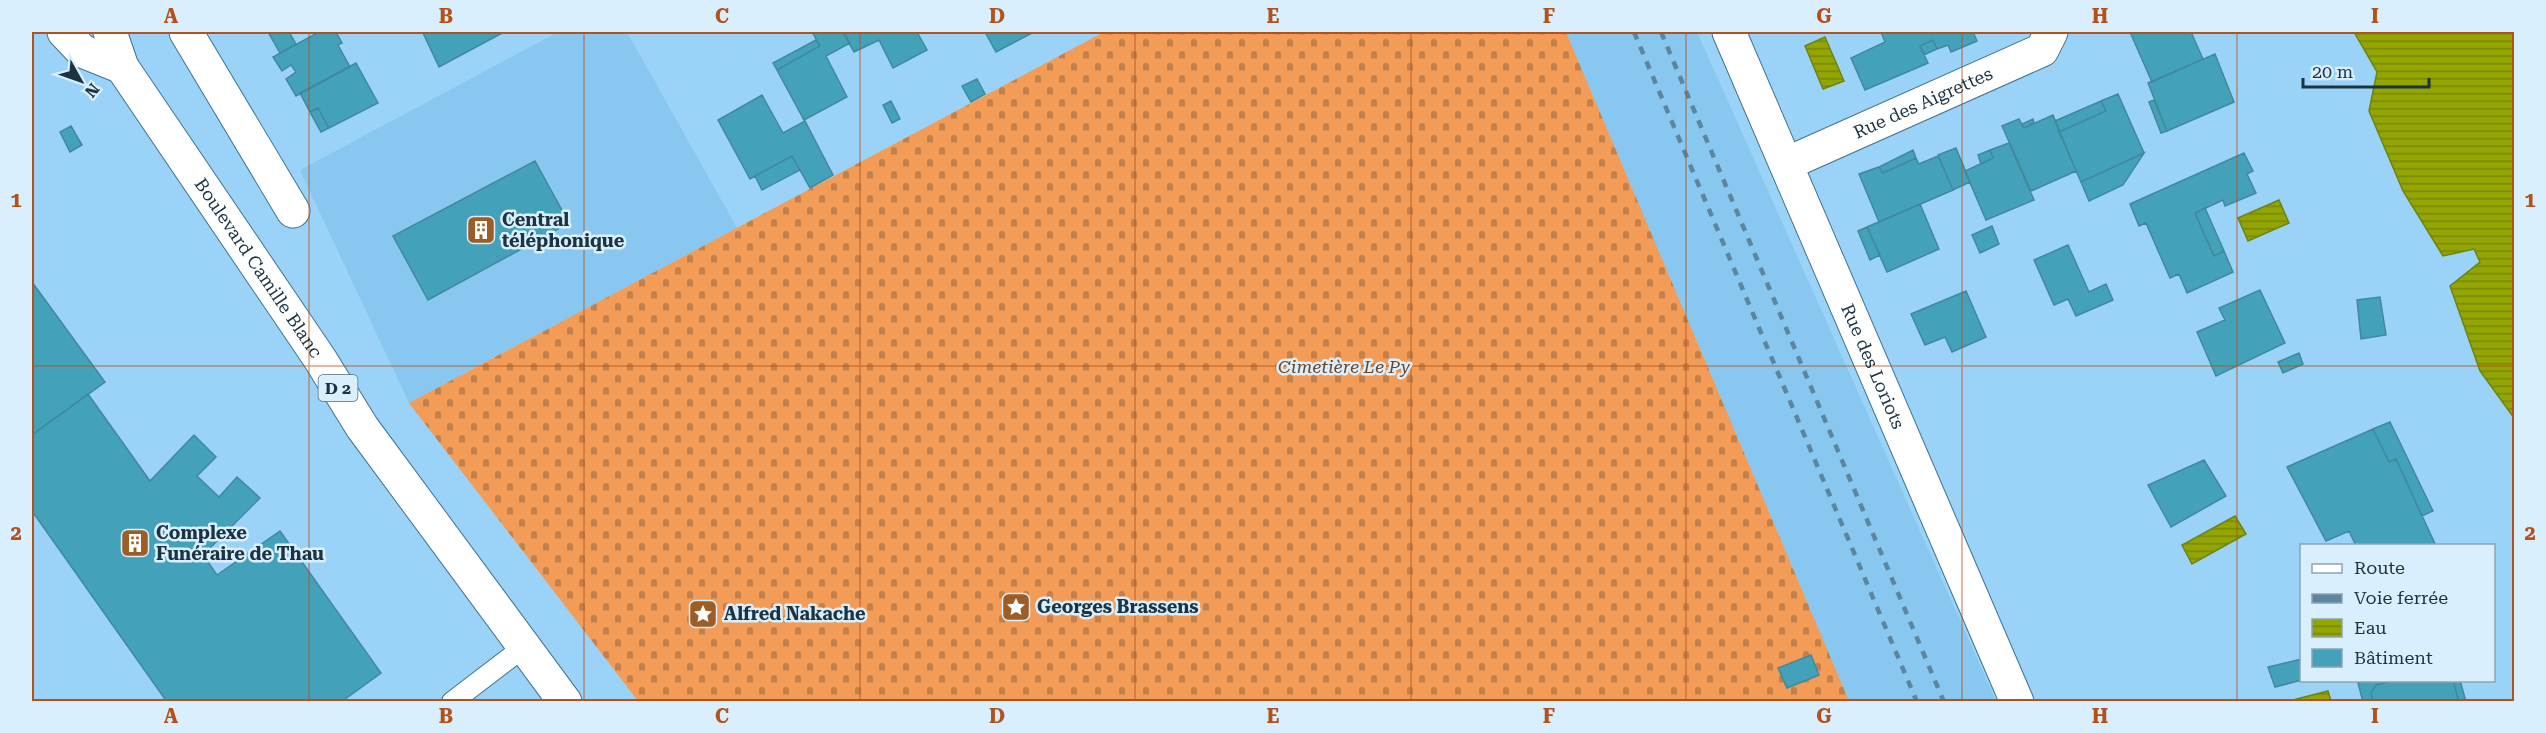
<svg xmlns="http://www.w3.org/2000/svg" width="2546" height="733" viewBox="0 0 2546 733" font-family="'Roboto Serif',serif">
	<defs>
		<pattern id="cemetery-stones" width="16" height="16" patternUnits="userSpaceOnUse" patternTransform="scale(1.5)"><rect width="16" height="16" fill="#f29c57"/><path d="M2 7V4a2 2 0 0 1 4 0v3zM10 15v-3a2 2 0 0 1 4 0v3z" fill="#c3804a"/></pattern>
		<pattern id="water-rules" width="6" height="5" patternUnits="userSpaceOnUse" patternTransform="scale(1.5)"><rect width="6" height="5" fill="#93a501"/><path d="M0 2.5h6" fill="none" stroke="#778705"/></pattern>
	</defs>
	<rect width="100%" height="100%" fill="#9ad3f7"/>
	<path fill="#87c7f0" d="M558 32H627L737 228 409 403 300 170Z
		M1566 32H1697L1996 701H1849Z"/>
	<path fill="url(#cemetery-stones)" d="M1104 32H1566L1849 701H638L409 403Z"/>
	<path fill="url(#water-rules)" stroke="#6f8314" stroke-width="1.5" d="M2354 32H2514V418L2480 371 2450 286 2480 262 2474 249 2443 256 2403 191 2369 111 2377 72Z
		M1825 37 1844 81 1823 89 1805 46Z
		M2279 200 2289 223 2248 241 2238 218Z
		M2235 516 2246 534 2192 564 2182 545Z
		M2328 691 2331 701H2289Z"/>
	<path fill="#43a2ba" stroke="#40899c" stroke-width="1.5" d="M268 32H289L296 44 280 53Z
		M319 32H336L342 43 338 45 350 67 296 96 286 79 296 72 291 65 282 71 273 57Z
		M426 32H504L439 67 423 33Z
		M812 32H843L850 43 826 56 847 97 804 120 777 70 820 46Z
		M843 32H917L927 50 893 68 879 40 854 52Z
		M985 32H1034L996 52Z
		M1881 32H1973L1977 41 1951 52 1948 45 1937 49 1933 40 1920 46 1928 63 1865 90 1851 58 1885 42Z
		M2130 32H2191L2203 59 2152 82Z
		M816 40 820 46 777 70 773 63Z
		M1933 40 1937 49 1924 55 1920 46Z
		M2215 54 2234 102 2167 131 2148 83Z
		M356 63 378 103 329 128 318 108 310 112 300 93Z
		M977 79 985 94 971 102 962 86Z
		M2118 94 2144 153 2081 182 2059 132 2106 111 2101 101Z
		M762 95 783 133 805 121 833 175 810 188 792 156 750 179 718 120Z
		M2154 100 2167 131 2161 133 2149 102Z
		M891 101 900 119 892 123 883 105Z
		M2101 101 2106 111 2059 132 2055 121Z
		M318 108 329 128 321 132 310 112Z
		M2053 115 2076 171 2031 191 2002 126 2019 119 2024 128Z
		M2033 119 2034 123 2024 128 2022 124Z
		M71 126 82 145 70 152 60 132Z
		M2009 143 2034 200 1986 220 1965 171 1993 158 1990 150Z
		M1956 148 1970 182 1953 190 1938 155Z
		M1913 150 1916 158 1883 173 1879 167Z
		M1990 150 1993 158 1981 164 1978 155Z
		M2144 153 2123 185 2089 201 2081 182Z
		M2244 153 2253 171 2247 174 2256 193 2225 206 2223 200 2195 213 2214 256 2224 251 2233 272 2187 293 2179 274 2170 278 2146 223 2139 226 2130 204Z
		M792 156 800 170 762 190 755 176Z
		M1938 156 1953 190 1879 222 1859 174 1879 167 1883 173 1916 158 1919 164Z
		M535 161 569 223 428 300 393 236Z
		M1920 204 1939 249 1887 272 1867 227Z
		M2205 208 2224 251 2214 256 2195 213Z
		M1992 226 1999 244 1980 253 1972 235Z
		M1867 227 1880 255 1870 260 1858 231Z
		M2068 245 2089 292 2106 284 2113 300 2076 316 2068 299 2054 305 2034 260Z
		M32 282 105 382 32 435Z
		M2260 290 2285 343 2216 376 2197 332 2225 320 2219 308Z
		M1966 291 1986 337 1952 352 1945 337 1925 345 1911 314Z
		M2380 297 2386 335 2361 339 2357 300Z
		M2299 353 2303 364 2283 373 2278 362Z
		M88 394 150 481 194 435 216 457 197 476 219 497 237 477 260 498 203 555 217 575 280 531 381 673 341 702H167L32 511V435Z
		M2390 422 2433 511 2422 516 2396 459 2389 462 2373 429Z
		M2373 429 2389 462 2396 459 2436 546H2356L2349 531 2326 541 2287 467Z
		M2204 460 2226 496 2171 527 2148 485Z
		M1811 655 1819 675 1787 688 1778 668Z
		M2302 659V680L2275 687 2268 667Z
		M2366 680H2396L2376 685 2371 693 2373 702H2363L2358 683Z
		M2396 680H2453L2459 702H2373L2371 693 2376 685Z
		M2453 680H2460L2466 702H2459Z"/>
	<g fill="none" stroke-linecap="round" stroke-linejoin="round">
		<g stroke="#3d7394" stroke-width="22">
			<path id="service" d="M452 702 524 647"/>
		</g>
		<g stroke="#3d7394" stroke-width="35">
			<g id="minor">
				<path d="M186 32 293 211"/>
				<path id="s1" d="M1729 32 2017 702"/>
				<path id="s2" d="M1786 164 2042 50 2051 32"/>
			</g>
		</g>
		<g stroke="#3d7394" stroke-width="35">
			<g id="primary">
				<path d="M64 32 82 51 122 67"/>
				<path id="s3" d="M110 32 122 67 320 359 362 427 565 702"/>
			</g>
		</g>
		<use href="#service" stroke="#fff" stroke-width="20"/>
		<use href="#minor" stroke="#fff" stroke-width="33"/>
		<use href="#primary" stroke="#fff" stroke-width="33"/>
		<path stroke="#5d859e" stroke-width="4.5" stroke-dasharray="8 8" stroke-linecap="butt" d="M1634 32 1917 702
			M1661 32 1944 702"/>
	</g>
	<path fill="none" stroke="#b55019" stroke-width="1.5" stroke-opacity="0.55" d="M309 32V702M584 32V702M860 32V702M1135 32V702M1411 32V702M1686 32V702M1962 32V702M2237 32V702M32 366H2514"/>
	<defs>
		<g id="building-square" transform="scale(1.5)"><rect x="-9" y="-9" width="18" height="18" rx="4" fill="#9d5d27" stroke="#d9effe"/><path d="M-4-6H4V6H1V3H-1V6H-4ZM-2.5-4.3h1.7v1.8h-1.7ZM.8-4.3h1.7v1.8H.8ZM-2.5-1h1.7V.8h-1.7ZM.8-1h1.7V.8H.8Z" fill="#fff"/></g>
		<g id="sight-square" transform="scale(1.5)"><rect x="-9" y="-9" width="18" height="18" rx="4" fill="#9d5d27" stroke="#d9effe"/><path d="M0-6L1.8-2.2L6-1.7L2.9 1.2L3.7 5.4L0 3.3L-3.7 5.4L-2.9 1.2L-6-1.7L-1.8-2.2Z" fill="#fff"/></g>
	</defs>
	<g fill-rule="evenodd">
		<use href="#building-square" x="481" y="230"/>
		<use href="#building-square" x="135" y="543"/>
		<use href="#sight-square" x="1016" y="607"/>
		<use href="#sight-square" x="703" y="614"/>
	</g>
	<g text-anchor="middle" stroke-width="5" stroke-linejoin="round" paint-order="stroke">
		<rect fill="#d9effe" stroke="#556b7a" stroke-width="1.5" x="318.5" y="375" width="39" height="26" rx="4.5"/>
		<g font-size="16" font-weight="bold" fill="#1c3341">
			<text x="338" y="394">D 2</text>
		</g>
		<g font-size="18" fill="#1c3341" stroke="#d9effe">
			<text dy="6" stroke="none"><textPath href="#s2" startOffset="150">Rue des Aigrettes</textPath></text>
			<text dy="6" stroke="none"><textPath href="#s3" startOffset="280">Boulevard Camille Blanc</textPath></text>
			<text dy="6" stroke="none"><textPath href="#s1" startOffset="364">Rue des Loriots</textPath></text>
		</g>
		<g font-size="18" font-weight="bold" fill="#1c3341" stroke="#d9effe" text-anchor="start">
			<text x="502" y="226">Central<tspan x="502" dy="21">téléphonique</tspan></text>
			<text x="156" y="539">Complexe<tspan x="156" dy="21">Funéraire de Thau</tspan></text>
			<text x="1037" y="613">Georges Brassens</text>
			<text x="724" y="620">Alfred Nakache</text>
		</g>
		<g font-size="18" font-style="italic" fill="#6e4423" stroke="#d9effe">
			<text x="1344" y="373">Cimetière Le Py</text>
		</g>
	</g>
	<rect width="2546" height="733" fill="none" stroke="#d9effe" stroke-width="66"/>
	<rect x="2300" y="544" width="195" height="138" fill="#d9effe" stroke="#8da4b2" stroke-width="1.5"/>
	<rect x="2312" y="564" width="30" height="9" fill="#ffffff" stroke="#8da4b2" stroke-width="1.5"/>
	<text x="2354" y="574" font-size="18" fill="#1c3341">Route</text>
	<rect x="2312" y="594" width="30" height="9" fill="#5d859e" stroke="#8da4b2" stroke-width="1.5"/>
	<text x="2354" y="604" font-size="18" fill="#1c3341">Voie ferrée</text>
	<rect x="2312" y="619" width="30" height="18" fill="url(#water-rules)" stroke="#8da4b2" stroke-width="1.5"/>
	<text x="2354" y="634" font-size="18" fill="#1c3341">Eau</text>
	<rect x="2312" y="649" width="30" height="18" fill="#43a2ba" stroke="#8da4b2" stroke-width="1.5"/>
	<text x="2354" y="664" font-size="18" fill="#1c3341">Bâtiment</text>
	<g transform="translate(81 81) rotate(130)" stroke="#d9effe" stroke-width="4.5" paint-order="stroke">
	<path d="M0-4.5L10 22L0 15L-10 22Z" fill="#1c3341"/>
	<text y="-9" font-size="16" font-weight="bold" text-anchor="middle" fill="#1c3341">N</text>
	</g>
	<path d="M2303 78v9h126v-9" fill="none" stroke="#1c3341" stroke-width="3"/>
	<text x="2312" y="78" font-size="18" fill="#1c3341" stroke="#d9effe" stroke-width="4.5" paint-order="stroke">20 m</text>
	<rect x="33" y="33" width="2480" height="667" fill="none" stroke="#b55019" stroke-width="2"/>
	<g font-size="20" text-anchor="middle" font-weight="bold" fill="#b55019">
		<text x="171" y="23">A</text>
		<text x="446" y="23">B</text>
		<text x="722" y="23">C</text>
		<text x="997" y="23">D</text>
		<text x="1273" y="23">E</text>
		<text x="1549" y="23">F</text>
		<text x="1824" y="23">G</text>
		<text x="2100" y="23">H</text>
		<text x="2375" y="23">I</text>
		<text x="16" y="207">1</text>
		<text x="2530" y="207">1</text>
		<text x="16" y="540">2</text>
		<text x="2530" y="540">2</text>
		<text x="171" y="723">A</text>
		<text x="446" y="723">B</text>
		<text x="722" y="723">C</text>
		<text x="997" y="723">D</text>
		<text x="1273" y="723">E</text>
		<text x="1549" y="723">F</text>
		<text x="1824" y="723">G</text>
		<text x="2100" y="723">H</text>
		<text x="2375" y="723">I</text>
	</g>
</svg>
